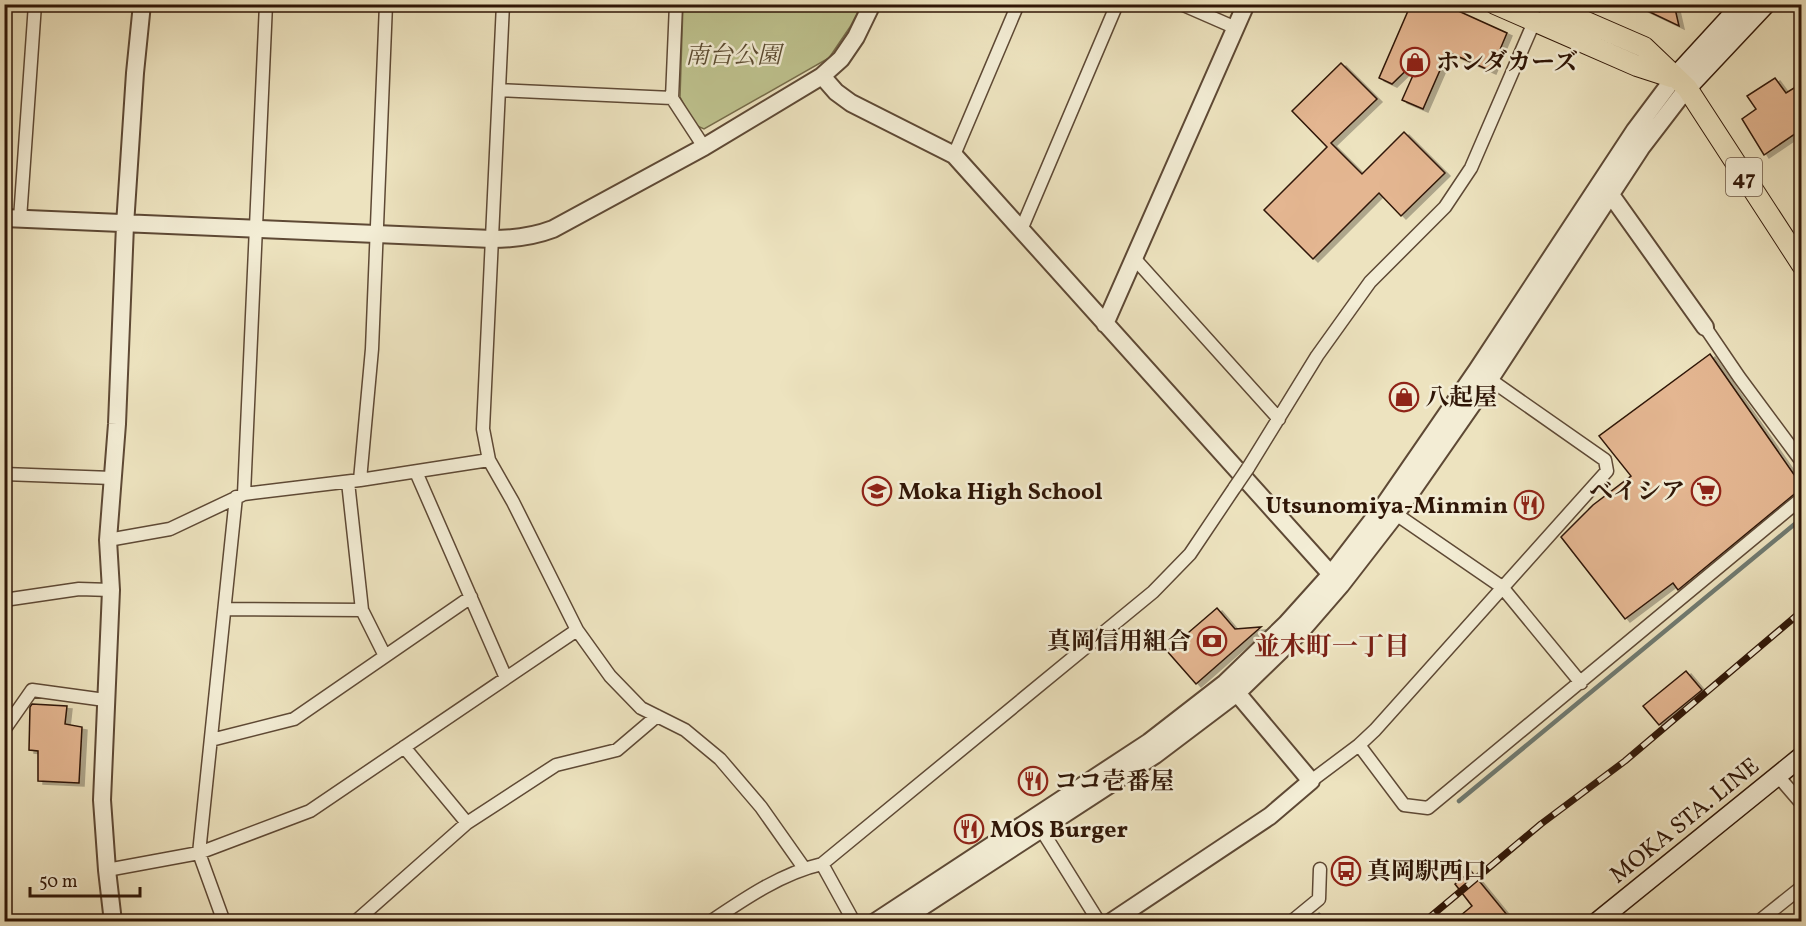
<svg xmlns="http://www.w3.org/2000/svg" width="1806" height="926" viewBox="0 0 1806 926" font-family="Vollkorn,'Noto Serif JP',serif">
	<defs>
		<filter id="shadow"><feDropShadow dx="5" dy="3" stdDeviation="0" flood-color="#0004"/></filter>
	</defs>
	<rect width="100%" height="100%" fill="#ede3bf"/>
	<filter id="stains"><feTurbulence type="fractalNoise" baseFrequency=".00333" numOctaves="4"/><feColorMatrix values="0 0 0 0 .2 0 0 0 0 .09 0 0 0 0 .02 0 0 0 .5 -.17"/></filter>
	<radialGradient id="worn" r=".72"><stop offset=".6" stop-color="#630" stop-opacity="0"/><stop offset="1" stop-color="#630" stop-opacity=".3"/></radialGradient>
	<path fill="#bec28e" stroke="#766c4a" stroke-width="1.5" d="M683 5H859L860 8 850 27 829 58 704 129 695 125 680 97Z"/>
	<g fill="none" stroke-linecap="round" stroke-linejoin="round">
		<path stroke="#6f7a71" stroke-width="4.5" d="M1459 801 1802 518
			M1310 922 1319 915"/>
	</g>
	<path fill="#e4b691" stroke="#2f1607" stroke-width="1.5" filter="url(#shadow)" d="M1411 4H1443L1507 33 1491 71 1448 52 1423 109 1402 100 1422 55 1392 84 1379 78Z
		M1633 4H1674L1679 26Z
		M1341 63 1377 99 1331 143 1362 174 1404 132 1445 173 1401 216 1379 193 1313 259 1264 210 1327 147 1292 111Z
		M1775 78 1786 93 1802 83V129L1764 155 1742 119 1756 109 1747 96Z
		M1710 354 1802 486V490L1797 492 1678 590 1673 583 1625 619 1561 537 1593 505 1631 476 1599 436Z
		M1217 608 1235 629 1261 627 1196 684 1167 651Z
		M1686 671 1702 690 1659 725 1643 706Z
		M32 704 67 706 65 724 82 727 79 783 38 781V751L29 750 30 707Z
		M1471 871 1512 921H1454L1472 906 1455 884Z"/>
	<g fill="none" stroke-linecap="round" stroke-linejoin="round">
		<g stroke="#5e4935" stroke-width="15">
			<path id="minor" d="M503 4 483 429 489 460 513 502 577 630 610 676 641 708 685 730 720 759 761 807 804 868
				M676 4 672 98 704 147
				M1181 4 1236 28
				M499 90 672 98
				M954 155 1018 4
				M20 219 35 4
				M1021 230 1117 4
				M1134 258 1279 419
				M1705 327 1739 377 1802 462
				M1248 468 1317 356 1370 282 1445 207 1471 168 1534 22
				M416 472 506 678
				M4 474 112 478
				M360 480 372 349 386 4
				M348 482 362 610 385 656
				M244 494 266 4
				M1390 510 1502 587 1581 683
				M108 540 170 529 244 494 360 480 489 460
				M4 600 79 589 111 590
				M225 609 362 610
				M4 730 32 690 105 700
				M211 740 294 719 471 597
				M1359 745 1404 805 1428 808 1802 498
				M404 747 467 823
				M1777 775 1802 804
				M1311 781 1359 745 1375 730 1607 471 1605 460 1485 376
				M1041 829 1099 922
				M822 864 854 922
				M107 870 199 853 310 811 577 630
				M224 922 199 853 236 497
				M355 922 467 823 556 765 617 750 657 716
				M710 922C744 899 782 873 822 864L1153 592 1190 554 1235 487
				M1291 922 1319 899 1320 869
				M1758 922 1798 890 1802 889"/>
		</g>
		<g stroke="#5e4935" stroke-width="20">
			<path id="tertiary" d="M822 76 836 92 851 103 954 155 1337 581
				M1611 195 1705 327
				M4 218 492 239C514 239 532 237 553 229L704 147 822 76 841 59 856 37 872 4
				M1105 324 1246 4
				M113 922 107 870 102 800 111 590 108 540 117 424 125 225 135 73 142 4
				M875 922 1149 742 1225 683 1286 624 1331 574 1384 505 1477 370 1635 130 1674 78
				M899 922 1155 755 1237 693 1302 630 1341 585 1396 514 1490 379 1641 148 1687 88
				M1111 922 1270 816 1311 781 1237 693 1230 687"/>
		</g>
		<g stroke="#2f1607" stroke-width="21">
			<path id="secondary" d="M1674 78 1742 4
				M1687 88 1766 4
				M1597 922 1802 756"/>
		</g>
		<g stroke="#2f1607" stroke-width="22">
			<path id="primary" d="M1495 4 1637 66 1671 77
				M1545 4 1644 47 1687 88 1802 265"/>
		</g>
		<use href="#minor" stroke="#f3edd5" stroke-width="12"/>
		<use href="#tertiary" stroke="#f3edd5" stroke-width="16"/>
		<use href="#secondary" stroke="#f3edd5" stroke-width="18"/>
		<use href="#primary" stroke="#ede3bf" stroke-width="20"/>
		<g stroke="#2f1607" stroke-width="7">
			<path id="rail" d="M1424 922 1541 824 1625 761 1802 611"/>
		</g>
		<use href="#rail" stroke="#f3edd5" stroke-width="4.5" stroke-dasharray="14" stroke-linecap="butt"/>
		<g stroke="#5e4935" stroke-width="15" stroke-linecap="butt">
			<path id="minor-bridge" d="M1235 487 1248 468"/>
		</g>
		<use href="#minor-bridge" stroke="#f3edd5" stroke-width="12"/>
	</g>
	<defs>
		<g id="shop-ring" transform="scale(1.5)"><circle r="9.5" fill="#f3edd5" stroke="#8f2418" stroke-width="1.5"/><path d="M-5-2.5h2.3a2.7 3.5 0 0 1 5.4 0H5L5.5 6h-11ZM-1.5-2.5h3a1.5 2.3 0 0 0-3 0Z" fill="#8f2418"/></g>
		<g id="school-ring" transform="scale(1.5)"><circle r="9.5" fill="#f3edd5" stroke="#8f2418" stroke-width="1.5"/><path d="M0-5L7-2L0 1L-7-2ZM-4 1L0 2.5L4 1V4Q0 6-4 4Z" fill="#8f2418"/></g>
		<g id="supermarket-ring" transform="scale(1.5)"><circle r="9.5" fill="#f3edd5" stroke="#8f2418" stroke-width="1.5"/><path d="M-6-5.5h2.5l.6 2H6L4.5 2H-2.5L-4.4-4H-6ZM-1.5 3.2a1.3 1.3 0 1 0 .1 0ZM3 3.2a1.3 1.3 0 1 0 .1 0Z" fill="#8f2418"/></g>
		<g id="restaurant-ring" transform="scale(1.5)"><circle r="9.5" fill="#f3edd5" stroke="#8f2418" stroke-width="1.5"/><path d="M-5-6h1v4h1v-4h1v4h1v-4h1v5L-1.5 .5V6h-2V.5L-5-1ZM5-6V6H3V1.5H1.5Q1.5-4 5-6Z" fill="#8f2418"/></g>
		<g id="bank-ring" transform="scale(1.5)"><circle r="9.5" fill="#f3edd5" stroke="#8f2418" stroke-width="1.5"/><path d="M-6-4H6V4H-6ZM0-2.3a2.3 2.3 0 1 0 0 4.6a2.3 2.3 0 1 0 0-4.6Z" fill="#8f2418"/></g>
		<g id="bus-ring" transform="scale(1.5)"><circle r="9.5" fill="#f3edd5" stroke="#8f2418" stroke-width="1.5"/><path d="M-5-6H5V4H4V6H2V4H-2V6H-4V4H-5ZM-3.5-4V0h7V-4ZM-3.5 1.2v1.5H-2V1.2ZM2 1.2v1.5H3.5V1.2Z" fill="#8f2418"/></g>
	</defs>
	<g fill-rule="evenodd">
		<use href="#shop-ring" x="1415" y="62"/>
		<use href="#shop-ring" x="1404" y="397"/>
		<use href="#school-ring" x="877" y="491"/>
		<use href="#supermarket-ring" x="1706" y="491"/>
		<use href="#restaurant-ring" x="1529" y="505"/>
		<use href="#bank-ring" x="1212" y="641"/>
		<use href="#restaurant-ring" x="1033" y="781"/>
		<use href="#restaurant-ring" x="969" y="829"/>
		<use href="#bus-ring" x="1346" y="871"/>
	</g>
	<g text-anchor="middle" stroke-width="5" stroke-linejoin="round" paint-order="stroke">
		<rect fill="#f3edd5" stroke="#6a5645" stroke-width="1.5" x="1726" y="158" width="36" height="38" rx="4.5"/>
		<g font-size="22" font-weight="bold" fill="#2f1607">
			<text x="1744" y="185">47</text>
		</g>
		<g font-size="24" font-style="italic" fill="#5a4a30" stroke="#f3edd5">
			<text x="733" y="63">南台公園</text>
		</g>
		<g font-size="24" font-weight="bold" fill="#2f1607" stroke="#f3edd5" text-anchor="start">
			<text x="1436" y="70">ホンダカーズ</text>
			<text x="1425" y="405">八起屋</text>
			<text x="898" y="499">Moka High School</text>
			<text x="1685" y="499" text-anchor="end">ベイシア</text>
			<text x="1508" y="513" text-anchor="end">Utsunomiya-Minmin</text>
			<text x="1191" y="649" text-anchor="end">真岡信用組合</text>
			<text x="1054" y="789">ココ壱番屋</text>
			<text x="990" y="837">MOS Burger</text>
			<text x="1367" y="879">真岡駅西口</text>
		</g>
		<g font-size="24" fill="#2f1607" stroke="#f3edd5">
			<text transform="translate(1684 820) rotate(-39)" y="8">MOKA STA. LINE</text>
		</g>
		<g font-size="26" font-weight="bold" fill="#7a1f14" stroke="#f3edd5">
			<text x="1332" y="655">並木町一丁目</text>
		</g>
	</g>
	<rect width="1806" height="926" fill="none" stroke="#ede3bf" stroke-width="24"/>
	<rect x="6" y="6" width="1794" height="914" fill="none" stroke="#2f1607" stroke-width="3"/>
	<rect x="12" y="12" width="1782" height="902" fill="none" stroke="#2f1607" stroke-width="1.5"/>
	<path d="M30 887v9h110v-9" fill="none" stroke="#2f1607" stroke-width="3"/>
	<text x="39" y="887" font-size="18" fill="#2f1607" stroke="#f3edd5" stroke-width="4.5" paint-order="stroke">50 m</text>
	<rect width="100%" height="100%" filter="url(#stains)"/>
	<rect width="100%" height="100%" fill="url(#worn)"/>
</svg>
